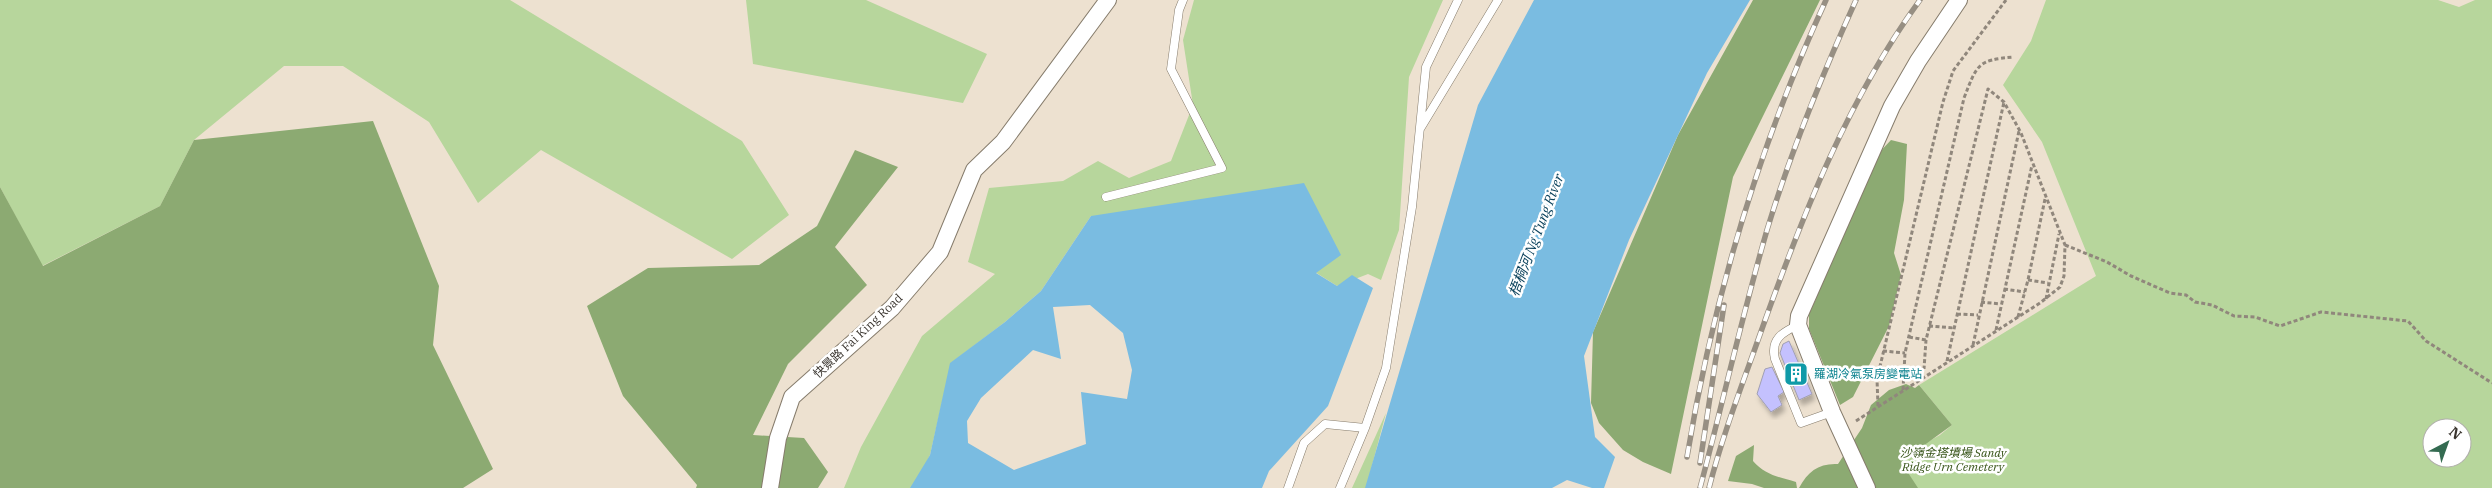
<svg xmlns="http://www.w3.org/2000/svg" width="2492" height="488" viewBox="0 0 2492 488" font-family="'IBM Plex Serif','Noto Sans SC',serif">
	<defs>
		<filter id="shadow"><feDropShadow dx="3" dy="5.5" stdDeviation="2.5" flood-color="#0004"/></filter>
	</defs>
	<rect width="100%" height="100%" fill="#ede1d0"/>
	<path fill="#b7d69c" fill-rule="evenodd" d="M0 0H510L742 141 789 215 732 259 541 150 478 203 429 122 343 66H284L194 140 160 206 42 266 0 187Z
		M746 0H866L987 54 963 103 753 64Z
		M1194 0H1443L1409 77 1399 230 1381 280 1368 274 1337 286 1315 272 1091 216 1041 291 1005 322 951 363 930 455 914 488H844L861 447 922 336 995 274 968 262 989 188 1063 181 1098 161 1129 178 1171 161 1193 105 1183 40Z
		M2046 0H2438L2459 7 2475 0H2492V488H1888L1879 469 1940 435 1952 425 1919 385 2096 276 2042 142 2003 85 2031 41ZM2432 428H2462V458H2432Z
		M1386 413 1366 488H1352Z"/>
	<path fill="#8caa72" d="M1753 0H1820L1733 177 1671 474 1643 462 1623 450 1599 423 1591 403 1593 332 1678 135Z
		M373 121 439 286 433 345 493 469 463 488H0V187L43 266 160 206 194 140Z
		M1891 140 1907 144 1904 200 1894 253 1901 275 1889 326 1853 397 1840 405 1809 329V314L1816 299 1806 291 1861 172Z
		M855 150 898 167 835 247 867 285 788 364 753 435 804 438 828 472 818 488H696L697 485 623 396 587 306 648 268 759 265 817 226Z
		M1906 384 1915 388 1919 385 1952 425 1901 462 1918 488H1799C1808 471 1819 463 1838 464L1862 428 1871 405 1889 390Z
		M1754 445 1753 461C1765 475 1779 477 1796 482L1797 488H1764L1752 484 1728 481 1736 456Z"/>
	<path fill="#7abce1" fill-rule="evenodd" d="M1534 0H1750L1707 73 1629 240 1584 356 1595 437 1615 457 1604 488H1592L1567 480 1552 488H1365L1478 105Z
		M1304 183 1341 255 1316 273 1337 286 1352 275 1373 288 1328 406 1269 471 1262 488H910L930 455 950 363 1005 322 1041 291 1091 216ZM1090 305 1123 333 1132 370 1127 399 1081 392 1086 444 1014 470 968 443 967 421 981 398 1033 350 1061 359 1053 307Z"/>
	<path fill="#c4c1fe" stroke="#a09fb2" filter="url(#shadow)" d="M1789 341 1812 394 1799 400 1780 353 1783 344Z
		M1772 367 1784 392 1778 396 1782 405 1771 412 1757 394 1765 369Z"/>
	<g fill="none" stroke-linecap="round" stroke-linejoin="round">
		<g stroke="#867c6c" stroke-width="9">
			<path id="lane" d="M1420 129 1498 0
				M1106 197 1222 168 1171 69 1179 10 1183 0
				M1798 325C1783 332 1770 339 1775 359L1801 423 1832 412
				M1288 488 1304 443 1325 424 1365 428 1386 368 1412 207 1426 67 1458 0
				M1340 488 1365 428"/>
		</g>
		<g stroke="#867c6c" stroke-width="18">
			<path id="street" d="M770 488 778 438 792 397 892 308 940 252 974 170 1003 142 1108 0
				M1867 488 1832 412 1798 325 1799 316 1892 106 1918 61 1959 0"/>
		</g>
		<path stroke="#90877c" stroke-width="3" stroke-dasharray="4 2.5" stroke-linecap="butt" d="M2065 245 2107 262 2131 276 2170 293 2186 295 2195 302 2212 305 2234 316 2255 317 2280 326 2321 312 2408 321 2426 341 2492 383
			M2028 280 2048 283
			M2004 289 2025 292
			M2046 299 2059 234
			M1981 302 2000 304
			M1957 314 1978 315
			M2018 317 2028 280 2045 199
			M1929 326 1954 328
			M1996 330 2032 165
			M1909 337 1926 340
			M1973 345 2019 131
			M1883 351 1905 353
			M1947 361 2004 102
			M1903 390 1905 353 1964 98C1977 65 1977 60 2013 57
			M1878 406 1877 379 1943 102 1953 71 2006 0
			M1856 421 2040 303 2060 287 2064 276 2065 245 2021 133 2004 102 1988 89 1926 340 1924 369"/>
		<use href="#lane" stroke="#fff" stroke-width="8"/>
		<use href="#street" stroke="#fff" stroke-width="16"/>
		<g stroke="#978f83" stroke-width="5.5">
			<path id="rail" d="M1687 457C1713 299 1759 146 1826 0
				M1700 463 1724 305
				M1700 488C1723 402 1742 316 1767 230 1791 151 1822 75 1856 0
				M1709 488C1723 433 1744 380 1763 326 1804 212 1848 99 1920 0"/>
		</g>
		<use href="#rail" stroke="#fff" stroke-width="4" stroke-dasharray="11" stroke-linecap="butt"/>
	</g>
	<defs>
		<g id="building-square" transform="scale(1.25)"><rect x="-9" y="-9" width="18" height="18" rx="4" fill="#0f9aa8" stroke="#fff"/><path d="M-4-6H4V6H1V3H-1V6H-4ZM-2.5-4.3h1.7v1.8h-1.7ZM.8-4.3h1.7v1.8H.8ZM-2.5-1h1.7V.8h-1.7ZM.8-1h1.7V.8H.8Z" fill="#fff"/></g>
	</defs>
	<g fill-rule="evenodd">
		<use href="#building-square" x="1796" y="374"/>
	</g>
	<g text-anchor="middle" stroke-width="5" stroke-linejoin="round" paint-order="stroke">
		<g font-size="12" fill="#39342e" stroke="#fff">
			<text transform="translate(858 336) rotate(-43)" y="4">快景路 Fai King Road</text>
		</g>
		<g font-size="12" fill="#0d838f" stroke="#fff" text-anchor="start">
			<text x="1814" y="378">羅湖冷氣泵房變電站</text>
		</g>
		<g font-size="12" font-style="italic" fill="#375418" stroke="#fff">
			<text x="1953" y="457">沙嶺金塔墳場 Sandy<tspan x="1953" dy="14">Ridge Urn Cemetery</tspan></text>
		</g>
		<g font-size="14" font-style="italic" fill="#0b425c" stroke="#fff">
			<text transform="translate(1536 235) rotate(-69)" y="5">梧桐河 Ng Tung River</text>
		</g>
	</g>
	<g transform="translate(2447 443) rotate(41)"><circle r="24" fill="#ffffff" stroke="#b0aeab"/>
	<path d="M0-4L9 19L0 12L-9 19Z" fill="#346b51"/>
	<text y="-8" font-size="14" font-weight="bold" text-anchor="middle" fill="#39342e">N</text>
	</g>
</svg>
